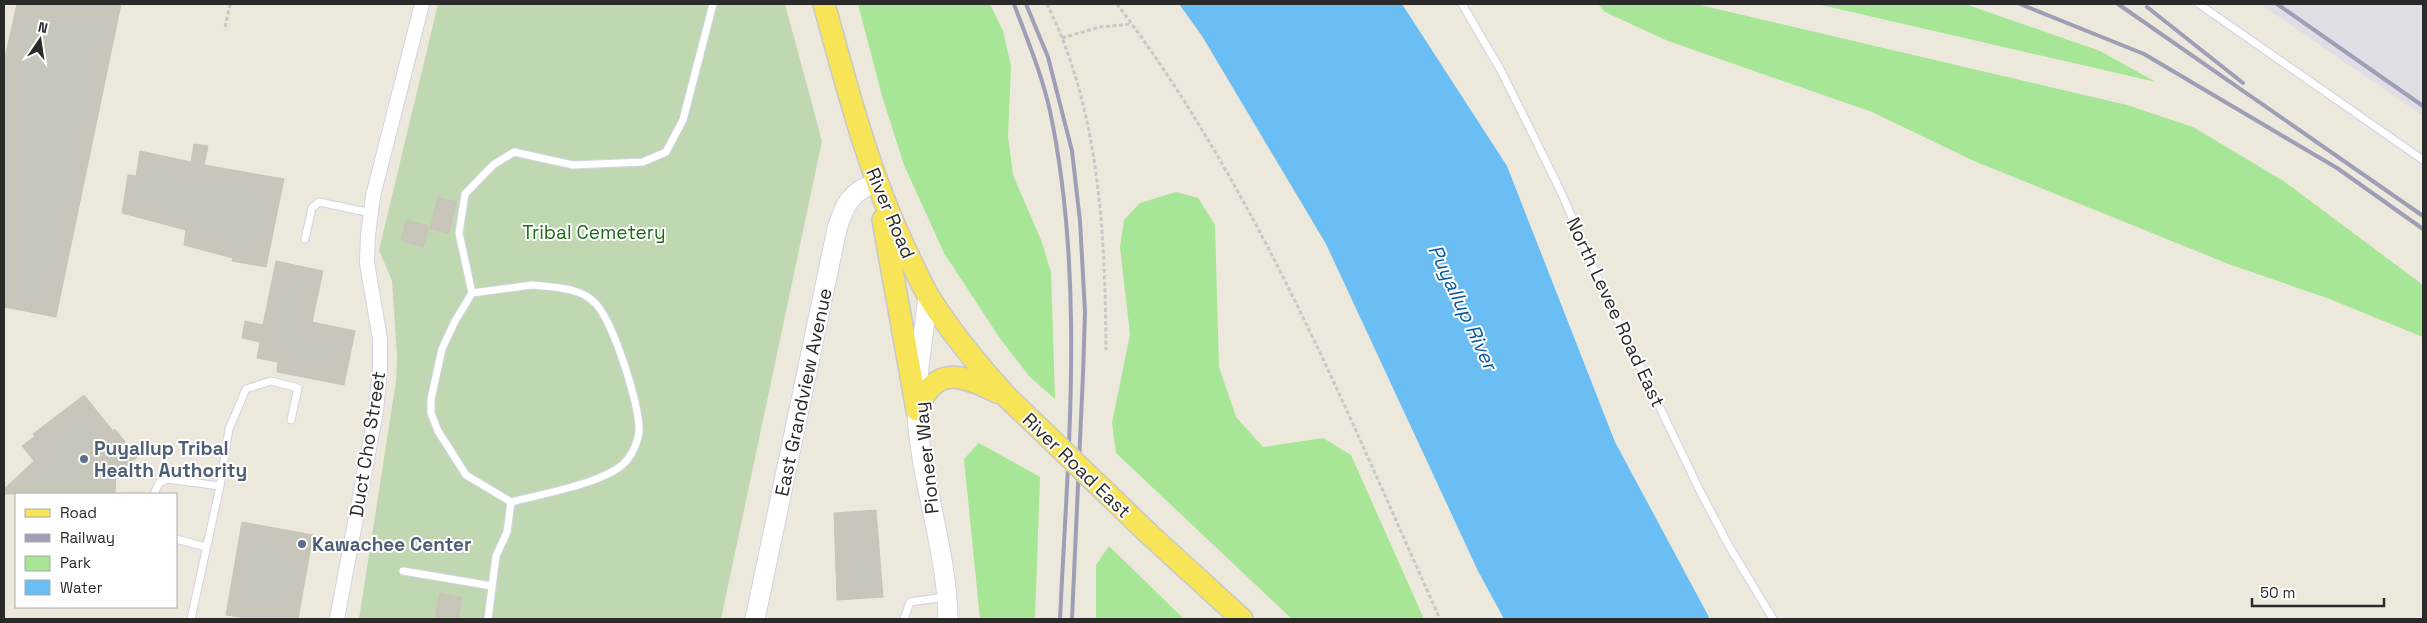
<svg xmlns="http://www.w3.org/2000/svg" width="2427" height="623" viewBox="0 0 2427 623" font-family="'Space Grotesk',sans-serif">
	<rect width="100%" height="100%" fill="#ede8dc"/>
	<path fill="#e0dde5" d="M2260 4H2423V116Z"/>
	<path fill="#a7e696" d="M858 4H990L1003 31 1011 66 1008 136 1013 175 1041 240 1051 272 1055 399 1029 376 999 337 944 253 904 165 882 96Z
		M1598 4H1696L2127 105 2193 127 2285 182 2423 285V337L2327 298 2231 265 1974 161 1872 112 1668 41 1605 12Z
		M1817 4H1965L2100 51 2156 82Z
		M1176 192 1198 198 1215 225 1219 367 1236 417 1263 447 1323 438 1351 455 1424 619H1292L1116 453 1112 423 1130 334 1120 247 1124 220 1140 203Z
		M979 443 1040 477 1035 619H980L964 459Z
		M1109 546 1184 619H1096V565Z"/>
	<path fill="#c0d8b2" d="M438 4H785L822 141 721 619H359L396 381 397 357 392 281 379 250Z"/>
	<path fill="#6abef4" d="M1179 4H1402L1507 166 1615 442 1710 619H1504L1478 571 1326 244 1202 36Z"/>
	<path fill="#c8c6ba" stroke="#c9c4b5" d="M17 4H121L56 317 4 307V62Z
		M194 144 208 146 204 165 284 179 266 267 232 261 233 258 184 245 186 230 122 213 128 175 136 176 140 151 191 162Z
		M438 197 456 202 449 233 430 229Z
		M406 220 429 226 423 247 401 241Z
		M276 261 323 271 312 322 355 331 344 385 277 372 278 362 257 358 260 342 242 338 245 321 263 325Z
		M84 395 113 431 115 429 137 457 116 475 115 494H4V489L34 461 22 446 35 436 33 434Z
		M876 510 883 597 837 600 834 513Z
		M242 522 313 535 298 619H240V617L226 615Z
		M444 537 464 539 462 554 442 552Z
		M440 593 462 598 458 619H435Z"/>
	<g fill="none" stroke-linecap="round" stroke-linejoin="round">
		<g stroke="#d1d2e4" stroke-width="9">
			<path id="lane" d="M1462 4 1500 69 1530 129 1562 194 1599 281 1701 493 1729 546 1773 619
				M2199 4 2423 160
				M305 239 312 208 319 202 371 213
				M532 285C553 287 581 287 596 304 614 324 640 406 639 432 638 441 633 453 627 460 609 483 540 494 511 502L466 475 438 431 431 413V399L442 349 455 321 472 293Z
				M472 293 459 233 465 194 493 165 514 152 573 165 643 162 666 152 683 120 713 4
				M154 494 159 483 167 479 220 486
				M176 539 206 547
				M403 571 492 586
				M191 619 220 486 229 429 246 389 271 381 298 388 291 420
				M488 619 496 556 507 532 511 502
				M904 619 910 602 945 597"/>
		</g>
		<g stroke="#d1d2e4" stroke-width="16">
			<path id="street" d="M337 619 376 411 380 369V339L367 263 368 235 373 196 422 4"/>
		</g>
		<g stroke="#d1d2e4" stroke-width="21">
			<path id="secondary" d="M928 296C924 334 916 373 917 411 920 481 947 549 948 619
				M755 619 837 229C844 205 852 190 876 183"/>
		</g>
		<g stroke="#c8c8c8" stroke-width="24">
			<path id="primary" d="M824 4C847 87 868 171 905 249 913 265 920 282 929 297 951 333 978 365 1006 396
				M883 220 917 410
				M917 410C935 365 960 374 997 392
				M1149 534 1242 619"/>
		</g>
		<path stroke="#c8c8c8" stroke-width="3" stroke-dasharray="4 2.5" stroke-linecap="butt" d="M1047 4C1100 111 1105 233 1106 350
			M1117 4C1257 189 1345 408 1440 619
			M225 27 230 4
			M1062 38 1100 27 1131 24"/>
		<use href="#lane" stroke="#fff" stroke-width="7"/>
		<use href="#street" stroke="#fff" stroke-width="14"/>
		<use href="#secondary" stroke="#fff" stroke-width="19"/>
		<use href="#primary" stroke="#f7e557" stroke-width="21"/>
		<path stroke="#9e9fb6" stroke-width="4" d="M1014 4C1027 39 1042 75 1050 111 1085 278 1068 451 1060 619
			M1026 4 1048 57 1072 151 1080 221 1085 312 1083 374 1072 619
			M2020 4 2144 54 2337 168 2423 229
			M2118 4 2423 216
			M2277 4 2423 106
			M2147 7 2243 83"/>
		<g stroke="#c8c8c8" stroke-width="24" stroke-linecap="butt">
			<path id="primary-bridge" d="M1006 396 1149 534"/>
		</g>
		<use href="#primary-bridge" stroke="#f7e557" stroke-width="21"/>
	</g>
	<g fill="#5c6f8a" stroke="#fff" stroke-width="2">
		<circle cx="84" cy="459" r="5"/>
		<circle cx="302" cy="544" r="5"/>
	</g>
	<g text-anchor="middle" stroke-width="4" stroke-linejoin="round" paint-order="stroke">
		<g font-size="19" fill="#2a2a2a" stroke="#fff">
			<text transform="translate(891 213) rotate(67)" y="7">River Road</text>
			<text transform="translate(1616 312) rotate(65)" y="7">North Levee Road East</text>
			<text transform="translate(803 392) rotate(-78)" y="7">East Grandview Avenue</text>
			<text transform="translate(367 444) rotate(-81)" y="7">Duct Cho Street</text>
			<text transform="translate(926 458) rotate(-96)" y="7">Pioneer Way</text>
			<text transform="translate(1077 465) rotate(44)" y="7">River Road East</text>
		</g>
		<g font-size="19" fill="#1e6b17" stroke="#fff">
			<text x="594" y="239">Tribal Cemetery</text>
		</g>
		<g font-size="19" font-weight="bold" fill="#4e5e75" stroke="#fff" text-anchor="start">
			<text x="94" y="455">Puyallup Tribal<tspan x="94" dy="22">Health Authority</tspan></text>
			<text x="312" y="551">Kawachee Center</text>
		</g>
		<g font-size="20" font-style="italic" fill="#075aa2" stroke="#fff">
			<text transform="translate(1463 307) rotate(65)" y="7">Puyallup River</text>
		</g>
	</g>
	<rect width="2427" height="623" fill="none" stroke="#2a2a2a" stroke-width="10"/>
	<rect x="15" y="493" width="162" height="115" fill="#ffffff" stroke="#aaaaaa"/>
	<rect x="25" y="509" width="25" height="8" fill="#f7e557" stroke="#aaaaaa"/>
	<text x="60" y="518" font-size="15" fill="#2a2a2a">Road</text>
	<rect x="25" y="534" width="25" height="8" fill="#9e9fb6" stroke="#aaaaaa"/>
	<text x="60" y="543" font-size="15" fill="#2a2a2a">Railway</text>
	<rect x="25" y="556" width="25" height="15" fill="#a7e696" stroke="#aaaaaa"/>
	<text x="60" y="568" font-size="15" fill="#2a2a2a">Park</text>
	<rect x="25" y="580" width="25" height="15" fill="#6abef4" stroke="#aaaaaa"/>
	<text x="60" y="593" font-size="15" fill="#2a2a2a">Water</text>
	<g transform="translate(40 40) rotate(13)" stroke="#ffffff" stroke-width="4" paint-order="stroke">
	<path d="M0-4L9 19L0 12L-9 19Z" fill="#2a2a2a"/>
	<text y="-8" font-size="14" font-weight="bold" text-anchor="middle" fill="#2a2a2a">N</text>
	</g>
	<path d="M2252 598v8h132v-8" fill="none" stroke="#2a2a2a" stroke-width="2.5"/>
	<text x="2260" y="598" font-size="15" fill="#2a2a2a" stroke="#ffffff" stroke-width="4" paint-order="stroke">50 m</text>
</svg>
